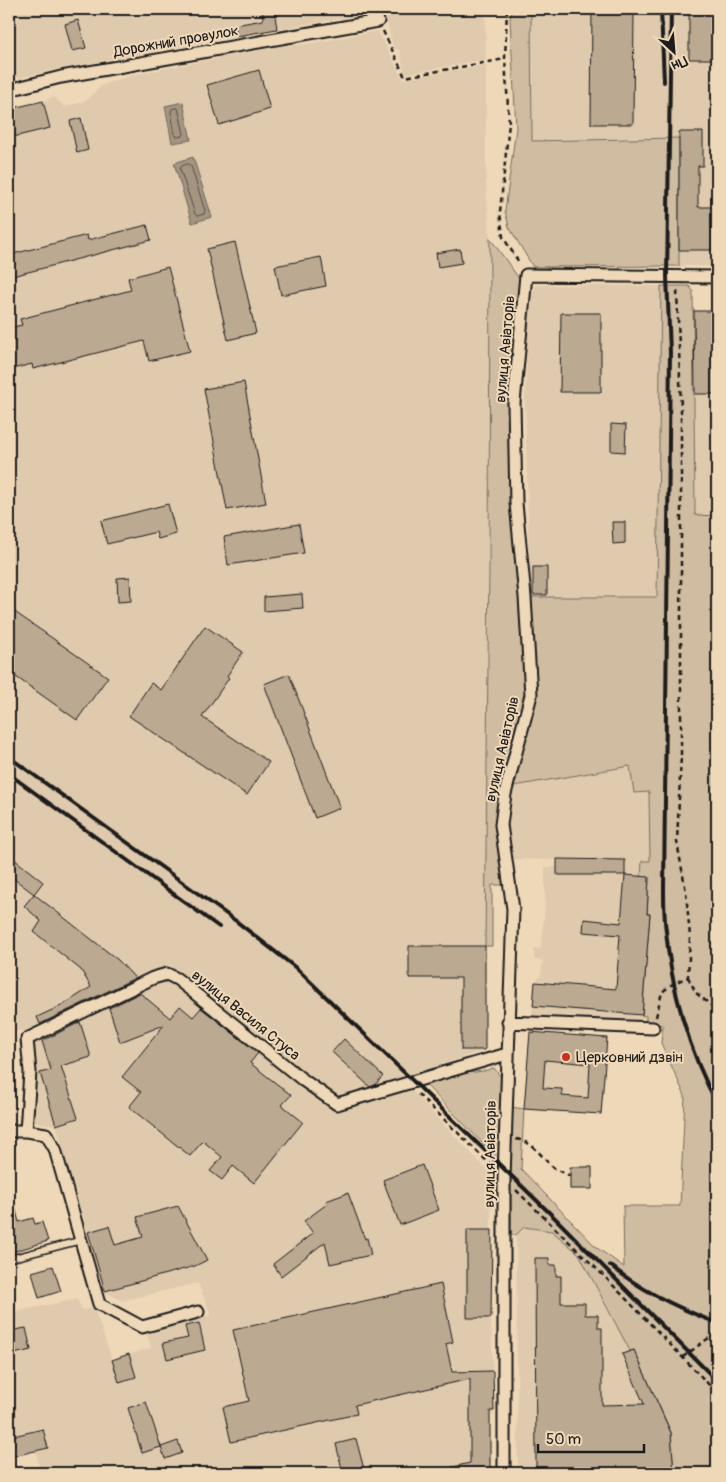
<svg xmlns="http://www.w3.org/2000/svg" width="726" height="1482" viewBox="0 0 726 1482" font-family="Pangolin,sans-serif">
	<rect width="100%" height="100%" fill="#efd8b8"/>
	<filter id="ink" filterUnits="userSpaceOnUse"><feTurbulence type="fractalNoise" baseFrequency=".02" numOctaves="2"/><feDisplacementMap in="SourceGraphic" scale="10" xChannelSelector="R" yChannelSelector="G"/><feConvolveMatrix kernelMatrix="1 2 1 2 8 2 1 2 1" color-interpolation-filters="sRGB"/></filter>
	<g filter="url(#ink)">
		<path fill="#dfcaad" d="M9 9H485L486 59 405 74 399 49 394 50 384 11 237 36 59 69 9 80Z
			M531 9H717V266H679V138L532 141Z
			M378 31 403 79 486 65V185L490 238 485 1050 358 1093 334 1096 305 1077 169 965 33 1031H16L9 1023V109L43 101 54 97 65 107 87 100 102 85 136 74 276 47 307 44Z
			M537 285 661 286 657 597H530L525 403 529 298Z
			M694 311H717V516H695Z
			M631 766 634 792H649L650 861 642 877H649L647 913 650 914 642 1015H646V1023L532 1017 535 982 541 975 543 960H534V949L541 948 545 904V867H557V860L510 859 506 825 514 786Z
			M164 981 172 982 333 1110 391 1089 411 1090 491 1174V1318L494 1415H490V1466L491 1473H40L36 1451 9 1457V1313L77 1299 82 1310 94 1308 112 1360 151 1348 146 1330 211 1315 198 1283 122 1301 105 1291 56 1125 34 1122 36 1075 32 1047 35 1041Z
			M530 1032 607 1038 601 1114 524 1109 530 1059H528Z
			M523 1227 553 1231 579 1254 630 1351 634 1350 671 1432 674 1473H518L516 1235Z"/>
		<path fill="#d0bca1" stroke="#766c5e" d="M513 9H531L532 141 679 138V266L533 267 509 227 505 211 516 128 510 18Z
			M490 238 520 280 508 401 510 503 520 597 526 695 499 792 496 827 506 885H492V946H485L489 565Z
			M661 286H689L693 291 695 515 717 516V1473H674L671 1432 634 1350 630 1351 579 1254 552 1231 524 1227 516 1235H511V1107L524 1109 521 1169 597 1248 624 1267 623 1206H680L685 1096 661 1043 663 1025 646 1023V1016L642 1015 650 914H647L649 878 641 877 642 861H650L649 792 634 793 630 766 514 786 536 697 530 597H657Z
			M494 1068 501 1077 500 1161 423 1082 448 1075 484 1071Z"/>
		<path fill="#a49581" stroke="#6e6559" d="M183 102 191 140 172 143 165 106Z
			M193 157 212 217 192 223 174 163Z"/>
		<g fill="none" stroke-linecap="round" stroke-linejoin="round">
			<path stroke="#524c44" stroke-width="1" d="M178 108 184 134 183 136 178 137 175 135 171 112 172 109Z
				M188 164 191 166 205 211 204 214 197 216 195 214 180 169 182 166Z"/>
		</g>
		<path fill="#bba992" stroke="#1c1c1c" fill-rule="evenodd" d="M262 9H274L277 29 237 36 235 25 263 20Z
			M592 9H634L633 124H591Z
			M689 9H717V59H689Z
			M78 20 86 48 72 51 65 24Z
			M259 70 270 109 219 125 207 85Z
			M43 101 50 128 9 138V109Z
			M81 118 88 150 77 153 70 121Z
			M679 132H703V166H698V207H717V250H679Z
			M147 225 151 240 9 277V255L87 235 88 240Z
			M235 242 256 333 228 340 207 249Z
			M460 249 462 263 438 267 436 253Z
			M321 257 326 286 281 295 275 266Z
			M168 267 190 351 149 361 144 341 33 369 32 364 9 370V328L22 325 20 319 131 290 128 278Z
			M694 311H717V394H695Z
			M561 313H601V392H560Z
			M244 382 266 503 227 510 204 389Z
			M611 424 626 425 625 452 611 451Z
			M168 504 176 534 158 539 156 532 107 544 101 521Z
			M612 522H625V543L613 544Z
			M299 524 304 553 228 565 224 537Z
			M533 567H547V595H533Z
			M130 577 131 601 118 602 117 578Z
			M302 594 303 608 264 611V597Z
			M9 608 108 677 77 720 9 672Z
			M205 626 243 652 227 676 229 678 202 717 269 762 247 795 129 716 151 683 161 690Z
			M289 674 340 808 315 818 264 684Z
			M9 855 43 882 34 894 9 875Z
			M557 859 625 860V875H557Z
			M625 875 649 877 647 914H650L642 1015 533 1006 535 982 616 989 620 935 583 932 584 919 621 923Z
			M34 894 118 960 135 978 40 1024 37 1017 63 1005 91 987 81 970 34 932 41 921 24 906Z
			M409 946H485V1050H461V978H409Z
			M140 993 170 1018 180 1006 193 1017 201 1008 258 1053 250 1063 291 1095 282 1105 303 1122 254 1183 233 1166 222 1180 210 1171 222 1157 203 1141 190 1156 129 1107 141 1092 122 1077 164 1025 120 1042 109 1008Z
			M80 1022 91 1057 61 1066 78 1118 56 1125 40 1073 51 1070 42 1041Z
			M530 1032 607 1038 601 1114 524 1109ZM545 1060 590 1064 588 1098 562 1096V1089L543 1088Z
			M344 1039 383 1076 375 1085 370 1087 332 1052Z
			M422 1165 439 1210 400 1225 383 1180Z
			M570 1167H592V1189H570Z
			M348 1193 365 1239 367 1238 371 1255 330 1264 325 1242 281 1276 273 1264 313 1233 304 1221 327 1204 326 1201Z
			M12 1196 19 1222 33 1218 35 1224 42 1222 48 1241 9 1253V1197Z
			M178 1206 207 1260 195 1266 105 1291 88 1232 109 1226 115 1245 143 1237 137 1217Z
			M467 1230H492L491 1318H467Z
			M535 1258H549V1265H556V1276H561V1303H585V1315H598V1328H602V1405L644 1404 622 1354 634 1350 671 1433 674 1473H536Z
			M53 1266 61 1291 39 1298 32 1272Z
			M441 1284 453 1342 446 1344 452 1372 493 1371 494 1411H490V1466L491 1473H444V1469L470 1463V1379L355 1405 357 1414 231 1442 223 1407 249 1401 233 1330Z
			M199 1323 205 1350 167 1359 163 1343 188 1338 185 1326Z
			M26 1328 31 1350 9 1355V1331Z
			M129 1354 136 1377 119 1382 112 1360Z
			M146 1402 161 1447 142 1453 128 1408Z
			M43 1429 48 1448 9 1457V1437Z
			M356 1439 365 1473H343L336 1444Z
			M178 1441 182 1453 165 1459 161 1447Z"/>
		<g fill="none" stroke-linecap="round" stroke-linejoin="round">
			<g stroke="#1c1c1c" stroke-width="9">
				<path id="service" d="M9 1259 82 1240"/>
			</g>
			<g stroke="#1c1c1c" stroke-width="15">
				<path id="minor" d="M9 90 61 77 378 21
					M508 1022 653 1028
					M9 1131H26L30 1072 27 1039 153 978 167 974 177 979 303 1080 337 1104 507 1054
					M26 1131 46 1134 55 1149 99 1304 142 1327 198 1312
					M504 1473V1178L513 909 501 825 505 794 531 695 525 597 516 503 514 403 526 275 717 277"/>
			</g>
			<path stroke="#1c1c1c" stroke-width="2.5" stroke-dasharray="5 4" stroke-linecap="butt" d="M507 9 505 59 509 123 500 212 503 237 520 264
				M383 31 405 77 505 59
				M688 977 696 993 717 1010
				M656 1017 662 992 674 983 688 977 690 937 686 892 677 842 681 755V409L677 288
				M418 1094 493 1167
				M516 1139C534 1142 540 1156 553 1167 557 1171 565 1173 570 1176
				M516 1190 606 1278 717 1393
				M683 1357 717 1332"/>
			<use href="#service" stroke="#efd8b8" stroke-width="5.5"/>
			<use href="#minor" stroke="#efd8b8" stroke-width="11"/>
			<path stroke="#1c1c1c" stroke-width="4" d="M661 9 664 82
				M671 9 667 276 670 353 664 888C664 902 664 917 666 931 671 987 689 1053 717 1103
				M9 757 236 921 296 968 557 1220 717 1381
				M9 774 219 927
				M610 1265C641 1291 680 1309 717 1323"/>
		</g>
	</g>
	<circle fill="#c8321e" stroke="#efd8b8" stroke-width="2" cx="566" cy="1057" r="5"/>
	<g text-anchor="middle" stroke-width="4" stroke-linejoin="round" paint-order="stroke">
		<g font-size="15" fill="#1c1c1c" stroke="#efd8b8">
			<text transform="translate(176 41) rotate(-10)" y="5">Дорожний провулок</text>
			<text transform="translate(505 349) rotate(-85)" y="5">вулиця Авіаторів</text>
			<text transform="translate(502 749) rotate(-77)" y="5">вулиця Авіаторів</text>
			<text transform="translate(246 1015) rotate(39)" y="5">вулиця Василя Стуса</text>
			<text transform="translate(490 1154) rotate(-89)" y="5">вулиця Авіаторів</text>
		</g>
		<g font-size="15" fill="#1c1c1c" stroke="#efd8b8" text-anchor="start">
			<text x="576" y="1062">Церковний дзвін</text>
		</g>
	</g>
	<rect width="726" height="1482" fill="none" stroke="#efd8b8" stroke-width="30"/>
	<rect x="15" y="15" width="696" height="1452" fill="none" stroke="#1c1c1c" stroke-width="2" filter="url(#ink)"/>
	<g transform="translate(674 52) rotate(154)" stroke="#efd8b8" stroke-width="4" paint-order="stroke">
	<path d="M0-4L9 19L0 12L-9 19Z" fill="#1c1c1c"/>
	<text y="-8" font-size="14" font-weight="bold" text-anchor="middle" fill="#1c1c1c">Пн</text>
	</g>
	<path d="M538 1444v8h106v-8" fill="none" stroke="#1c1c1c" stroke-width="2.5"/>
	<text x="546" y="1444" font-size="15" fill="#1c1c1c" stroke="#efd8b8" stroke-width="4" paint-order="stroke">50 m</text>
</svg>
